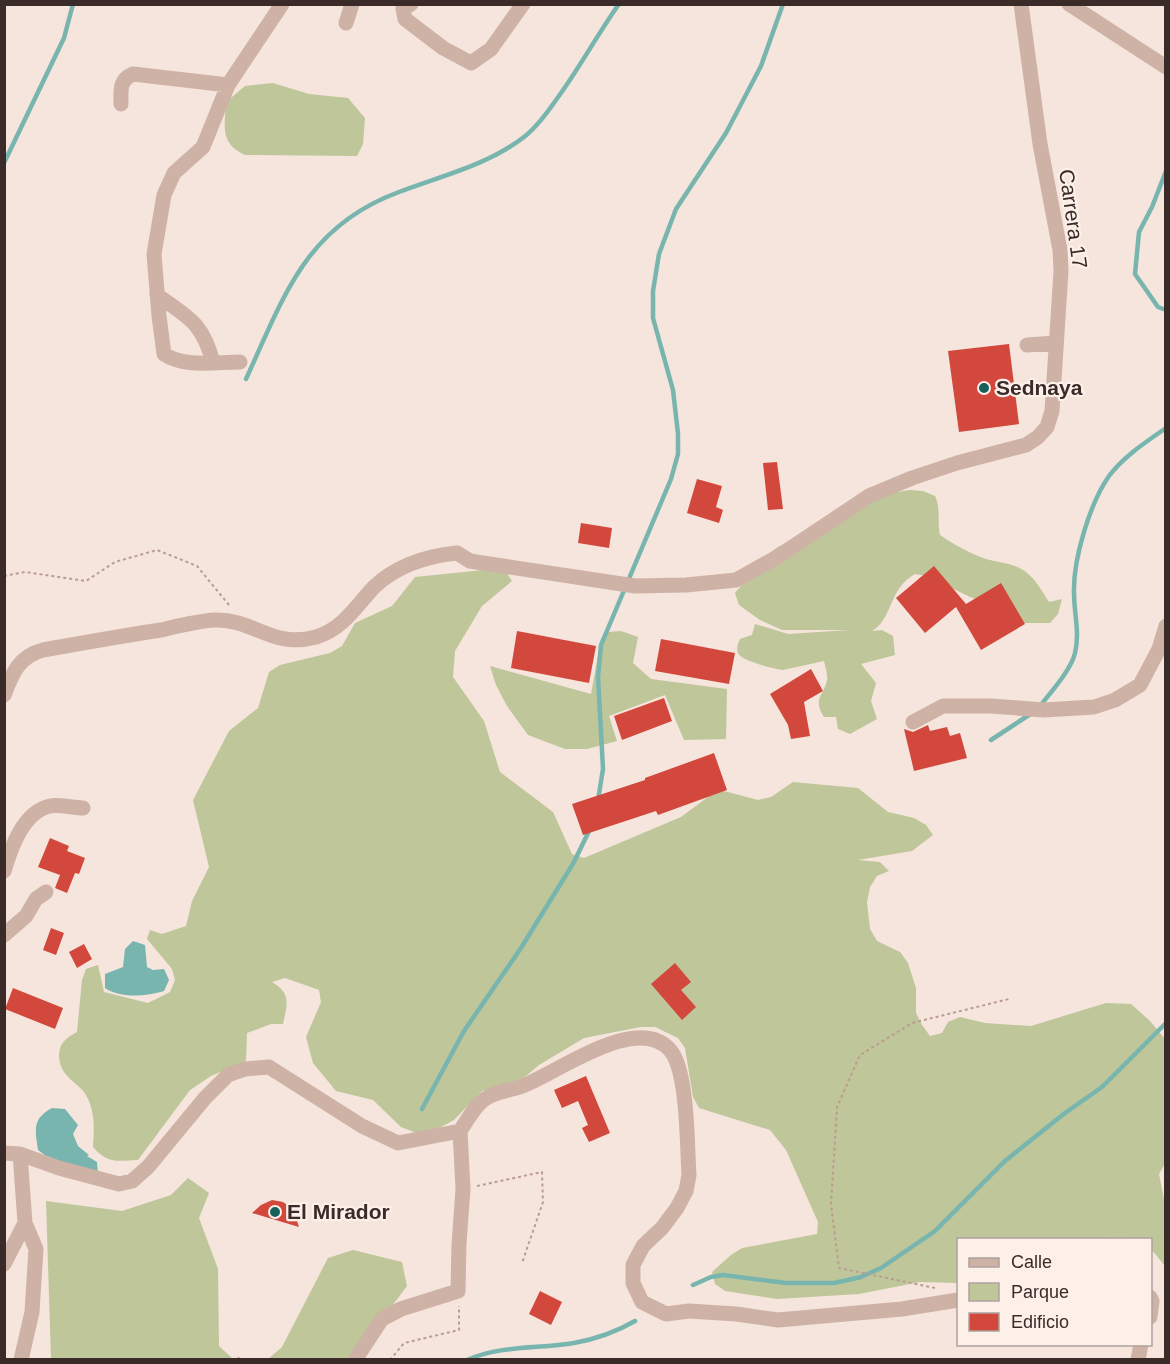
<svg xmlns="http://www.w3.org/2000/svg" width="1170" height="1364" viewBox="0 0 1170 1364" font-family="Arial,sans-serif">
	<rect width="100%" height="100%" fill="#f5e5dc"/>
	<path fill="#bec69a" d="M273 83 309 94 348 98 365 118 363 144 357 156 245 155C219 143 225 126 226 102L245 86Z
		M910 490 923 491 935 496C941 509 937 520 940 535 955 545 969 553 986 559 1000 563 1014 563 1026 572 1036 580 1042 591 1049 602L1062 599 1058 614 1050 623H1025L1005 609 970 597 927 576 915 574C888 589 893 619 872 631L882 630 893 636 895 655 861 664 876 683 871 701 877 719 850 734 838 729 836 717H824C812 698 824 696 827 680 828 675 825 666 824 661L783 670C775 669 741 661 738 653 736 648 738 643 740 639L752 635 755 624 788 634 849 630H782L760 620 739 605 735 593 767 555 778 547 886 494Z
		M503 568 512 581 482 606 455 651 453 677 484 721 500 772 553 812 572 854 584 858 681 817 712 794 724 791 758 800 771 797 793 782 858 788 888 812 914 818 926 825 933 835 912 851 858 860 880 862 889 871 877 876 870 887 867 902 870 929 877 941 900 952 908 963 916 988V1013L922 1025 930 1036 942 1033 948 1022 960 1017 985 1023 1031 1026 1106 1003 1131 1004 1150 1021 1165 1039 1166 1162 1159 1174 1165 1204V1266L1151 1249 1150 1240C1133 1239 1117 1235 1099 1240H958V1283L920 1282 859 1294 777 1299 725 1291 715 1284 712 1272 731 1255 742 1248 817 1234 818 1222 786 1150 770 1130 699 1108 693 1097 685 1048 678 1038 655 1027H641L584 1038 539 1065 520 1081 482 1091 454 1120 424 1136 401 1127 373 1100 336 1091 313 1063 306 1037 321 1002 319 990 285 978 272 982C292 994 287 1004 283 1024H271L247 1033 246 1061 211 1076 190 1090 138 1160C116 1161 108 1164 93 1147 94 1131 95 1116 89 1101 82 1082 60 1080 59 1056 59 1043 66 1038 77 1032L82 980 86 969 98 965 104 992 148 1003 170 992 175 980 172 969 147 939 150 930 162 934 186 926 192 901 209 867 193 800 229 731 258 708 269 672 280 665 330 653 342 646 355 623 392 606 415 577Z
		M621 631 638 637 633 663 651 679 727 689 726 739 684 740 665 695 609 716 617 741 587 749H565L528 735 507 706 496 685 490 666 591 694 601 639 608 632Z
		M188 1178 209 1193 199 1218 218 1269 219 1346 233 1359H51L46 1201 122 1211 171 1195Z
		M353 1250 402 1262 407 1286 359 1350 357 1359 267 1360 282 1347 328 1258Z"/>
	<path fill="#78b5ae" d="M133 941 145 945 147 967 153 970 164 969 169 980 164 991C147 996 121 999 105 988V974L123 967 125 949Z
		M52 1108 65 1109 78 1125 73 1134 78 1146 89 1155 87 1156 97 1162 98 1175 50 1159 38 1150C35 1129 32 1119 52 1108Z"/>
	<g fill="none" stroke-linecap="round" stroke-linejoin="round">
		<path stroke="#78b5ae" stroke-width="4.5" d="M4 163 64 38 73 4
			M1166 171 1152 207 1139 232 1135 274 1158 307 1166 310
			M246 379C284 296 306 226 399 192 441 176 488 165 524 137 537 127 547 113 556 100 579 69 597 35 619 4
			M1040 706C1051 692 1071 670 1075 653 1080 632 1074 614 1074 593 1073 559 1090 503 1109 476 1124 456 1146 442 1166 428
			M991 740 1032 713
			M598 800 603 769 598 677 601 645 671 479 678 454V434L673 390 653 318V291L659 254 676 209 726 133 761 66 783 4
			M422 1109 464 1031 521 948 574 862 590 829
			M693 1285 711 1277 723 1275 786 1283H834L861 1277 881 1268 935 1231 1005 1161 1065 1113 1102 1087 1166 1023
			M467 1360C500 1345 539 1349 574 1343 596 1339 616 1332 635 1321"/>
	</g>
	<path fill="#d3483c" d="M1009 344 1019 424 959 432 948 351Z
		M777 462 783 509 768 510 763 463Z
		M697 479 722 486 716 507 723 510 719 523 687 513Z
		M581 523 612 528 609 548 578 543Z
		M934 566 966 604 1001 583 1025 624 981 650 956 607 925 633 896 598Z
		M517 631 596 646 589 683 511 668Z
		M661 639 735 653 729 684 655 671Z
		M811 669 823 691 804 702 810 736 791 739 788 725 770 694Z
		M664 698 672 721 622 740 614 716Z
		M928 725 930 731 947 727 950 736 960 733 967 758 914 771 904 729 913 732Z
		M714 753 727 790 658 815 656 811 583 835 572 804 645 780V778Z
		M50 838 69 846 67 851 85 858 79 874 75 873 67 893 55 888 60 875 38 867Z
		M51 928 64 933 56 955 43 950Z
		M84 944 92 959 77 968 69 952Z
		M675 963 691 982 681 990 696 1007 682 1020 651 984Z
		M13 988 63 1008 55 1029 5 1009Z
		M586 1076 610 1133 589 1142 582 1128 588 1125 578 1101 562 1108 554 1090Z
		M272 1200 283 1202 293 1209 299 1227 252 1213 261 1205Z
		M540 1291 562 1302 551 1325 529 1314Z"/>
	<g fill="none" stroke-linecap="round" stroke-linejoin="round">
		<path stroke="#bb9c90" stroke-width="2" stroke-dasharray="3 3" stroke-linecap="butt" d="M4 576 25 572 86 581 115 562 157 550 197 566 229 605
			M477 1186 542 1172 543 1202 522 1263
			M935 1288 839 1268 831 1204 837 1107 860 1055 912 1023 1009 999
			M238 1360 239 1356
			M390 1360 404 1343 459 1330V1306"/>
		<path stroke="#cfb2a6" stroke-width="15" d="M411 4 403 9 405 19 443 48 471 63 491 49 523 4
			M1069 4 1166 67
			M346 23 352 4
			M121 104C121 90 119 80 133 74L228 85
			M157 295C189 318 202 322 213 362
			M1027 345 1055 343
			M240 362C215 362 185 368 164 354L159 316 154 254 164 195 174 173 203 147 228 85 282 4
			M4 695C12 674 19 656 43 650 82 643 122 636 161 630 178 626 197 621 215 620 255 619 271 649 316 637 343 629 356 606 374 587 397 565 427 556 457 553L470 561 635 586 686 585 736 580 779 556 869 496 912 478 957 463 1026 445 1038 437 1047 427 1052 411 1061 271 1060 250 1040 144 1021 4
			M913 722 943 706H991L1044 710 1094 707 1115 700 1140 685 1159 649 1166 626
			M4 871C11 848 23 812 50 806 60 804 73 808 83 808
			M4 935 26 916 36 899 46 892
			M4 1153 20 1154 59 1168 119 1184 132 1181 148 1167 205 1098 228 1075 245 1069 269 1067 362 1126 398 1143 460 1131
			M20 1154 25 1223 36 1249 32 1312 21 1360
			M4 1264 25 1223
			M1150 1297 1152 1301 1150 1317
			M355 1360 382 1319 401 1309 458 1291 459 1244 463 1189 460 1131C467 1121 475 1105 485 1099 496 1091 508 1091 520 1087 556 1074 637 1012 670 1050 688 1070 687 1146 689 1175L686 1191 677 1208 662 1228 643 1246 633 1265V1283L642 1302 666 1314 689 1311 736 1314 778 1320 902 1309 958 1300
			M1138 1360 1141 1344"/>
	</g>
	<g fill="#18615a" stroke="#fcf0e9" stroke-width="2">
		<circle cx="984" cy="388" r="6"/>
		<circle cx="275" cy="1212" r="6"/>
	</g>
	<g text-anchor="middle" stroke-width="4.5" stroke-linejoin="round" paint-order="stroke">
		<g font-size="21" fill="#3a2b28" stroke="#fcf0e9">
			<text transform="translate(1073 219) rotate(82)" y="7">Carrera 17</text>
		</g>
		<g font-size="21" font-weight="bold" fill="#3a2b28" stroke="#fcf0e9" text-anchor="start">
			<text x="996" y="395">Sednaya</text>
			<text x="287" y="1219">El Mirador</text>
		</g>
	</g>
	<rect width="1170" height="1364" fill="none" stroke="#3a2b28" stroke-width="12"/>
	<rect x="957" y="1238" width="195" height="108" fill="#fcf0e9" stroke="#aea19c" stroke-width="1.5"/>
	<rect x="969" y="1258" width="30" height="9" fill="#cfb2a6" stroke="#aea19c" stroke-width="1.5"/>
	<text x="1011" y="1268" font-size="18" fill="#3a2b28">Calle</text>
	<rect x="969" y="1283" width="30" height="18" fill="#bec69a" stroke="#aea19c" stroke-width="1.5"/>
	<text x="1011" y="1298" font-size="18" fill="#3a2b28">Parque</text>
	<rect x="969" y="1313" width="30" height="18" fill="#d3483c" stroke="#aea19c" stroke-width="1.5"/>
	<text x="1011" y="1328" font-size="18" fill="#3a2b28">Edificio</text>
</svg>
